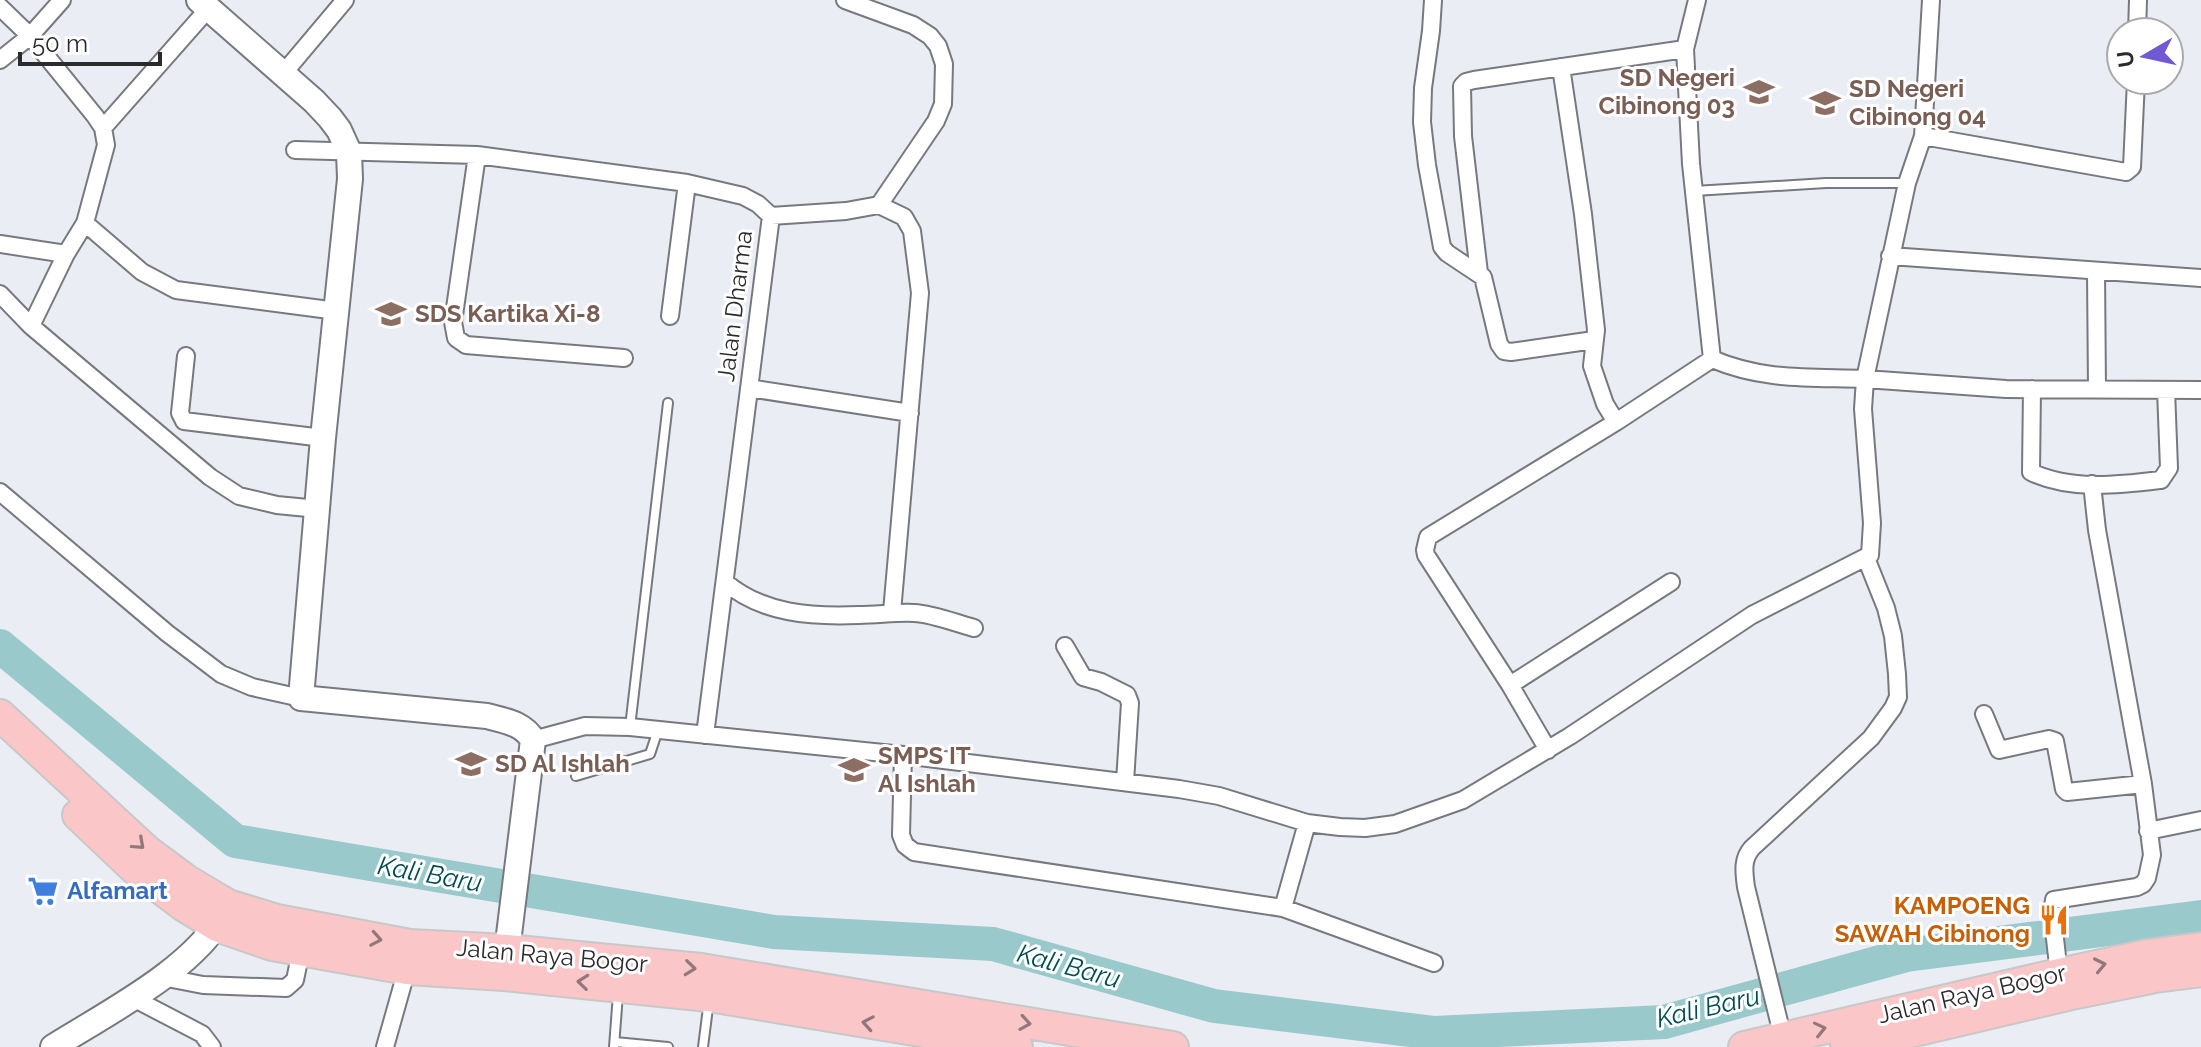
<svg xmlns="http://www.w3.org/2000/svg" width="2201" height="1047" viewBox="0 0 2201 1047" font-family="Raleway,sans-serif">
	<rect width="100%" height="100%" fill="#eaedf3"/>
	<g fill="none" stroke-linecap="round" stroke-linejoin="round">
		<path stroke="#9ac9cb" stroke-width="34" d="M0 646 235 841 774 932 993 944 1214 1006 1435 1033 1664 1022 1906 955 2201 917"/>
		<g stroke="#77797f" stroke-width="12">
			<path id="lane" d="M1694 191 1826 183H1907
				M630 727 668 403
				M576 776 650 754 658 730
				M615 1042 668 1047
				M614 1047 618 994
				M703 1047 709 1000"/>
		</g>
		<g stroke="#77797f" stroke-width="20">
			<path id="street" d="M845 0 913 25 930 36 938 46 944 64 943 104 936 121 879 205
				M1433 0 1431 31 1423 88 1422 122 1427 165 1442 247 1447 253 1483 277 1499 344 1504 351 1511 352 1594 340
				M0 7 30 36 95 116 103 128 106 145 85 223 66 254 31 326
				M2137 32 2138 0
				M0 60 30 36 62 0
				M1561 67 1583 214 1596 330 1592 366 1605 404 1616 422
				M282 75 345 0
				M103 128 208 9
				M1923 136 2126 172 2132 167 2136 80
				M295 150 477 155 687 183 743 196 758 204 771 216
				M477 155 453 322 456 338 466 345 624 358
				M771 216 846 211 879 205 904 217 912 231 920 293 892 612
				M85 223 142 272 176 290 337 311
				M0 244 66 254
				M1890 256 2201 278
				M2096 272 2097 390
				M1479 273 1463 136 1462 86 1466 82 1474 80 1685 49
				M0 294 31 326 210 477 239 496 277 505 318 509
				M670 316 687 183
				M186 356 180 413 184 421 323 438
				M1712 359C1764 381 1809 377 1865 379L1907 183 1923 136 1931 0
				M749 388 910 413
				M2032 389 2031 472C2071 491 2119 485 2161 480L2169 468 2166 390
				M0 492 167 633 221 674 252 687 301 698
				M725 582C762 614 812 617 859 615 878 615 896 612 914 613 934 614 955 623 974 628
				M1065 646 1083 677 1101 682 1127 695 1130 703 1125 782
				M1510 685 1671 582
				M1984 714 1999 750 2049 739 2055 741 2064 789 2067 792 2143 784
				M705 735 771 216
				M533 740 585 726 630 727 903 755 1179 789 1219 796 1307 823 1340 827 1365 828 1395 824 1463 800 1570 736 1752 615 1870 555 1872 523 1863 409 1865 379 2006 389 2201 390
				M1548 750 1510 685 1426 555 1425 550 1428 537 1616 422 1712 359 1691 164 1685 49 1697 0
				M903 755 901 835 905 845 914 852 1283 908 1434 963
				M2148 831 2201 820
				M1283 908 1307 823
				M2059 974 2052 912 2054 900 2137 887 2143 884 2147 878 2152 855 2143 784 2097 530 2092 484
				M162 977 203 985 286 988 295 980 301 951
				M131 997 202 1034 212 1047
				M1783 1038 1746 887C1744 872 1742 859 1752 848L1871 738 1893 708 1898 697 1897 674 1893 636 1886 608 1866 558
				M385 1047 407 969"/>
		</g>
		<g stroke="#77797f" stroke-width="28">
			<path id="secondary" d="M199 0 314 101 330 118 339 130 349 152 350 179 323 438 301 698 487 716C505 721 523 723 533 740L505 967
				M53 1047C107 1013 196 968 225 911"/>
		</g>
		<g stroke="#c8c8c9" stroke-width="34">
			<path id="highway" d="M0 715 147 851 186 880 228 905 277 920 410 945 507 950 701 969 1173 1047
				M78 815 135 869 184 906 217 926 272 945 407 969 504 975 709 996 1017 1047
				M1744 1047 2059 974 2148 955 2201 948
				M1846 1047 2076 993 2155 977 2201 971"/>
		</g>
		<use href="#lane" stroke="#fff" stroke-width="8"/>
		<use href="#street" stroke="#fff" stroke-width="16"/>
		<use href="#secondary" stroke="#fff" stroke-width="24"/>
		<use href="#highway" stroke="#fac6c8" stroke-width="30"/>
	</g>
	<defs><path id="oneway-chevron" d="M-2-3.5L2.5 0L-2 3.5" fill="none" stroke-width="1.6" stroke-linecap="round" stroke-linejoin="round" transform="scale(2)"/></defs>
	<g stroke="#92787b">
		<use href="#oneway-chevron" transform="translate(139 844) rotate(42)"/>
		<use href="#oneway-chevron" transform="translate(376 939) rotate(10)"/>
		<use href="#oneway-chevron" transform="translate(2100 965) rotate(-12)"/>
		<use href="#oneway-chevron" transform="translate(690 968) rotate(6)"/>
		<use href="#oneway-chevron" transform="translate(583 982) rotate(-174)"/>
		<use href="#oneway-chevron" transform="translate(868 1023) rotate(-170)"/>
		<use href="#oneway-chevron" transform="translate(1025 1023) rotate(9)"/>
		<use href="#oneway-chevron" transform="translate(1820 1029) rotate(-13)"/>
	</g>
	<defs>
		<g id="school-bare" transform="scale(2.4)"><path d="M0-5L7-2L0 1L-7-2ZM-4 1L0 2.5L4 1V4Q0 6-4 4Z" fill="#8d6e63" stroke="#fff" stroke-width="2.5" paint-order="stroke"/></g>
		<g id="supermarket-bare" transform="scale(2.4)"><path d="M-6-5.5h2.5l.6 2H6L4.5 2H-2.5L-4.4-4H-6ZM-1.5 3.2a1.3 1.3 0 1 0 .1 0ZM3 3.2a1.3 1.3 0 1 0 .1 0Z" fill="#3f7fe0" stroke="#fff" stroke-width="2.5" paint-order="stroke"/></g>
		<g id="restaurant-bare" transform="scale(2.4)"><path d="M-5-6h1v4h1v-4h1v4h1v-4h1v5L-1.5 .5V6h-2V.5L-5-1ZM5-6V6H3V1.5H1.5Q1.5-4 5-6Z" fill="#e8710a" stroke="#fff" stroke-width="2.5" paint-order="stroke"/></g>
	</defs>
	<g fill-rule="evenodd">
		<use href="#school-bare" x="1759" y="92"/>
		<use href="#school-bare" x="1825" y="103"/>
		<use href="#school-bare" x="391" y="314"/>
		<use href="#school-bare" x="471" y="764"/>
		<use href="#school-bare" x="854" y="770"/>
		<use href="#supermarket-bare" x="43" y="891"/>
		<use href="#restaurant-bare" x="2054" y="920"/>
	</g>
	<g text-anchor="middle" stroke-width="6" stroke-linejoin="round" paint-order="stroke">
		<g font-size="24" font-weight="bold" fill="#785e54" stroke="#fff" text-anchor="start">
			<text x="1735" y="86" text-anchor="end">SD Negeri<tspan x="1735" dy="28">Cibinong 03</tspan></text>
			<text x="1849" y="97">SD Negeri<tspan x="1849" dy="28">Cibinong 04</tspan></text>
			<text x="415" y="322">SDS Kartika Xi-8</text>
			<text x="878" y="764">SMPS IT<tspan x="878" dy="28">Al Ishlah</tspan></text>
			<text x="495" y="772">SD Al Ishlah</text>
		</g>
		<g font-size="24" fill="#2b2b2e" stroke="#fff">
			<text transform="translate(735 306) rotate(-83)" y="8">Jalan Dharma</text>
			<text transform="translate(552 956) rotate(5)" y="8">Jalan Raya Bogor</text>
			<text transform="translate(1972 994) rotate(-13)" y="8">Jalan Raya Bogor</text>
		</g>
		<g font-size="24" font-weight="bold" fill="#366cbe" stroke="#fff" text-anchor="start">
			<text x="67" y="899">Alfamart</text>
		</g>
		<g font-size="24" font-weight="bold" fill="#c56008" stroke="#fff" text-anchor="end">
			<text x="2030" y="914">KAMPOENG<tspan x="2030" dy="28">SAWAH Cibinong</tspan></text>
		</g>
		<g font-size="26" font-style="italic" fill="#024c4e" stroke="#fff">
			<text transform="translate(430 874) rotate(10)" y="9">Kali Baru</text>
			<text transform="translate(1069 966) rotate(15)" y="9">Kali Baru</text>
			<text transform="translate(1708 1007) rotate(-13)" y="9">Kali Baru</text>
		</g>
	</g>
	<g transform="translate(2145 56) rotate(261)"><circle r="38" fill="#ffffff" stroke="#aaaaab" stroke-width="2"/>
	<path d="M0-6L14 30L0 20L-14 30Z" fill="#7059d3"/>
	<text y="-12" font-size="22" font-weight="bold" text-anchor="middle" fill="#2b2b2e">U</text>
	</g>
	<path d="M20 52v12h140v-12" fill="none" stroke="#2b2b2e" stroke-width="4"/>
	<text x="32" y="52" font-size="24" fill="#2b2b2e" stroke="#ffffff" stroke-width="6" paint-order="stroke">50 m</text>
</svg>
